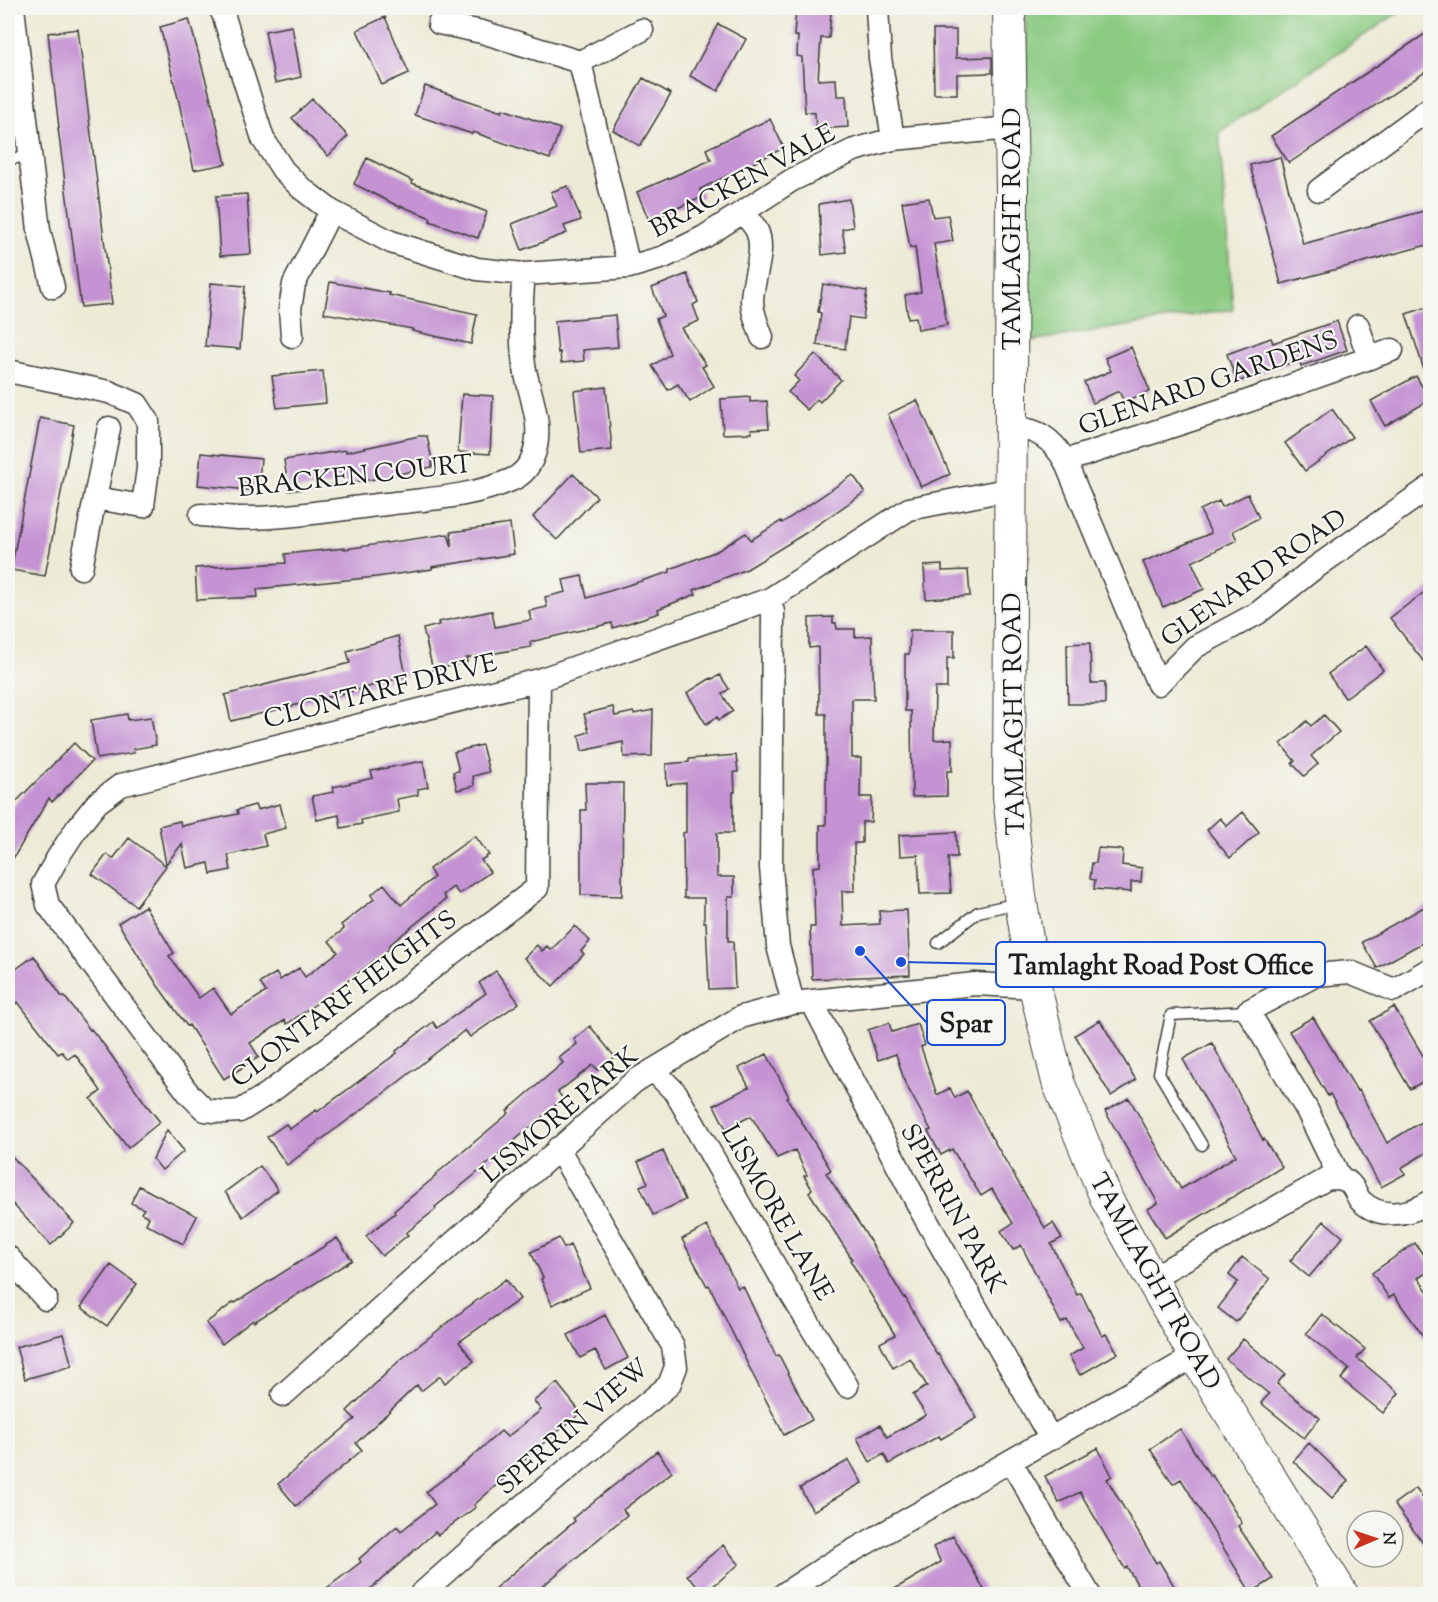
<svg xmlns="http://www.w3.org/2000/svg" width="1438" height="1602" viewBox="0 0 1438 1602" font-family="'Sorts Mill Goudy',serif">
	<rect width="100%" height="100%" fill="#f6f6f2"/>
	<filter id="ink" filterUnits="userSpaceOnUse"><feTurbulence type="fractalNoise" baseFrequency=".0167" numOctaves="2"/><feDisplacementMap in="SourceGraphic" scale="12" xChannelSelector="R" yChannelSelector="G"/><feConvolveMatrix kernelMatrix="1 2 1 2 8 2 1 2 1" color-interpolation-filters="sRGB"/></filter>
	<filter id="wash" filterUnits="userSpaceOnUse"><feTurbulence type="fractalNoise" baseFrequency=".008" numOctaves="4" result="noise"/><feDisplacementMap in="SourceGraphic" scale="24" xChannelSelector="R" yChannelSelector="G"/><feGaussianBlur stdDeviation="1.35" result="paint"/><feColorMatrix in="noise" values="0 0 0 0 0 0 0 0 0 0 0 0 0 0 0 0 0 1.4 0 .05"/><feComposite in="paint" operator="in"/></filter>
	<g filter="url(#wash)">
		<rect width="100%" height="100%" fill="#edead5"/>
		<path fill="#8aca81" stroke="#53734e" stroke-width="1.5" d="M1026 8H1399L1402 10 1219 132 1233 309 1030 341Z"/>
		<g id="blocks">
			<path fill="#c593d3" d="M796 8 831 11 829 38H821L818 80 836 79 837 96H846L848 127 816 129 815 113 805 112 802 57 797 56 798 36H794Z
				M385 17 409 73 382 85 357 30Z
				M189 19 213 107 226 164 194 170 178 98 160 27Z
				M718 24 746 39 718 91 690 76Z
				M292 26 301 77 275 83 265 31Z
				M78 29 112 304 81 307 58 128H59L48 33Z
				M933 30H956V58L992 57V73L957 74V94H934Z
				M1431 30V68L1289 163 1271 136Z
				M643 78 671 94 640 146 613 130Z
				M425 86 502 112 503 109 560 129 550 159 473 132 472 134 415 115Z
				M312 99 348 136 328 156 292 118Z
				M770 119 784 148 700 189 703 197 649 220 637 192 711 160 706 149Z
				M1280 157 1303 244 1431 209V244L1281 284 1250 165Z
				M367 158 413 181 412 183 487 212 478 238 430 221 431 218 401 206 400 207 354 184Z
				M568 186 581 220 564 226 567 233 522 250 512 224 557 206 551 192Z
				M247 194 251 254 220 256 216 196Z
				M929 198 933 217 948 215 953 241 934 244 947 325 918 330 916 317 908 318 905 295 921 292 915 247 910 248 902 202Z
				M849 199 853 227 842 229 846 252 822 255 819 204Z
				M687 274 698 302 693 305 699 321 681 328 706 365 702 367 714 386 690 402 678 384 668 390 652 366 670 354 656 319 663 316 652 288Z
				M330 282 390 293 389 295 477 314 471 344 412 331 413 329 324 313Z
				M211 283 245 286 240 349 205 346Z
				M823 284 867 291 863 319 849 317 845 349 817 345 821 313 818 312Z
				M1431 306V378L1427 379 1406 314Z
				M615 315 618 347 583 350 584 361 561 363 560 352 558 353 555 321Z
				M1337 321 1347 350 1301 366 1299 360 1237 382 1227 354 1271 338 1273 343Z
				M1131 347 1150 391 1124 402 1119 391 1093 403 1084 382 1111 371 1105 358Z
				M815 354 841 380 820 402 817 399 807 410 788 392 799 381 794 376Z
				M323 371 326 403 277 408 272 376Z
				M1416 376 1430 400 1385 426 1371 401Z
				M606 387 612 450 581 453 574 391Z
				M462 394 493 396 490 454 458 452Z
				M750 397V402L767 401 769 428 751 429 752 433 723 434 721 399Z
				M917 400 950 474 921 487 888 414Z
				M1332 409 1352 437 1305 471 1285 443Z
				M40 418 74 425 45 576 11 570Z
				M419 436H427L432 460V467L375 479 289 491 284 460 346 450V452Z
				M201 453 261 459 258 491 198 485Z
				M573 474 597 497 557 540 533 517Z
				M853 475 865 492 804 534 747 569 694 590 696 594 658 609 659 613 613 628 612 623 530 642 531 647 466 658 467 662 433 670 423 629 439 625 438 622 492 611 495 627 531 620 529 611 547 607 545 597 566 592 563 580 582 576 587 598 670 572V569L717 551 746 533 751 540 781 521 782 523Z
				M1248 494 1259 518 1233 531 1237 540 1192 562 1204 589 1163 607 1143 562 1211 533 1200 510 1219 501 1222 507Z
				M510 524 514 554 432 567V569L376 577 257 589 258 597 197 600 195 568 286 563 285 554 345 548V549L448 534 452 547 451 532Z
				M942 565V571L968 570 970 596 926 599 924 566Z
				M1431 587V671L1390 618Z
				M833 617V623H836L837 629H855V637L872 636 874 699H852V758H861L860 797H872L871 822H862V843H854L855 891H842L843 926 880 924 879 911 907 910 910 975 812 979 810 927H815L813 867 820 866V825H826V714H819L818 647 809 648V618Z
				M910 630H954V658H947V688H935L934 740 952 739V771H947V796L912 797 911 711H905V654H909Z
				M398 636 406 676 361 689 231 721 225 695 350 663 347 651Z
				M1090 643 1091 683H1105V704H1068L1067 644Z
				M1366 646 1383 670 1345 698 1328 674Z
				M720 675 729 689 722 694 733 711 719 720 717 717 706 724 687 693 711 678 712 679Z
				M613 707 615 716 633 712 634 714 653 710 652 756 624 757 623 742 582 751 579 735 589 732 584 714Z
				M127 714 128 720 151 717 156 745 133 749 134 753 97 759 91 720Z
				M1324 715 1339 732 1311 756 1318 764 1304 776 1292 763 1295 761 1281 744 1307 721 1311 726Z
				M74 743 92 761 52 802 49 798 8 867V816L16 802Z
				M482 745 489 772 473 776 474 786 457 790 453 772 459 771 454 752Z
				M736 755 738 772H734L735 792H733V833H717V877H734V897H728V941H733L735 988 709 989 706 922H704V898H684L683 833 686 832V783L667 785 666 764 689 762V759Z
				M423 761 428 787 418 789V795L397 799 399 812 361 820 362 824 341 828 339 815 317 820 312 796 334 792 333 787 373 778 371 771Z
				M585 783H623L622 896 581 895V810H586Z
				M280 804 286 828 263 834 266 846 228 855 231 870 211 874 209 863 187 868 182 844 166 864 159 826 180 821 181 826 238 814 237 810 255 805 257 810Z
				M1243 812 1259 832 1230 858 1207 830 1220 818 1227 826Z
				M956 832 957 857H948L951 893 920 894 918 855 900 856 899 835Z
				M475 836 489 855 481 860 490 872 459 894 453 887 443 895 446 899 388 946 390 948 340 987 287 1024 285 1020 250 1043 259 1057 224 1079 189 1025 187 1026 158 986 118 923 145 906 174 953 169 956 199 998 213 988 231 1014 266 992 260 983 276 973 280 980 299 968 305 977 338 952 329 941 344 929 341 925 374 899 371 895 384 884 401 905 434 877 429 869Z
				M129 838 166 866 136 906 92 874 107 854 113 859Z
				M1098 848 1123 850 1122 865 1142 868 1141 882H1131V892L1094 889 1095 880 1090 879 1092 863H1096Z
				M1431 903V938L1377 968 1362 942Z
				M575 926 590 941 581 951 584 954 553 986 524 958 537 945 542 951 547 946 551 950Z
				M34 956 62 997 64 996 90 1030 91 1029 104 1045 145 1103 160 1122 128 1148 91 1099 101 1091 75 1054 68 1059 62 1052 58 1054 18 1002 8 1010V975Z
				M496 971 519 1003 470 1037 465 1030 387 1091 287 1165 267 1137 286 1124 290 1129 316 1110 317 1112 397 1053 396 1051 433 1022 437 1028 486 993 479 983Z
				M1394 1007 1431 1069V1077L1410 1089 1370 1021Z
				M1313 1017 1357 1091 1359 1090 1387 1143 1431 1116V1150L1401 1168 1405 1174 1381 1187 1330 1094 1328 1096 1289 1031Z
				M1100 1020 1136 1080 1111 1096 1075 1035Z
				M889 1023 892 1032 918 1024 925 1045 921 1047 937 1095 950 1088 955 1098 967 1091 992 1138 1045 1228 1053 1223 1062 1238 1051 1244 1077 1295 1081 1293 1102 1336 1106 1334 1118 1353 1080 1375 1069 1356 1083 1348 1067 1320 1061 1323 1021 1245 1013 1250 1001 1231 1013 1223 992 1189 981 1196 952 1149 941 1155 928 1131 931 1130 905 1083 896 1054 878 1060 868 1030Z
				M590 1026 615 1057 598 1070 593 1065 558 1092 563 1099 477 1173 435 1207 436 1209 406 1233 408 1235 382 1256 366 1236 395 1213 394 1211 436 1176 435 1175 509 1113 507 1111 563 1063 559 1058 577 1044 574 1039Z
				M1212 1043 1263 1140 1264 1139 1282 1167 1165 1238 1148 1209 1158 1203 1105 1111 1129 1098 1181 1189 1236 1156 1183 1059Z
				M767 1054 789 1097 787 1098 831 1170 826 1173 862 1228 904 1298 905 1297 937 1355 938 1354 977 1418 941 1439 939 1436 889 1464 884 1454 870 1462 857 1438 880 1425 887 1437 926 1415 913 1395 927 1386 910 1358 893 1368 880 1343 895 1335 850 1260 852 1259 809 1192 812 1189 804 1176 807 1175 795 1150 777 1158 751 1116 726 1129 714 1105 749 1087 739 1068Z
				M167 1130 184 1151 162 1170 153 1159Z
				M663 1151 685 1200 653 1215 640 1186 648 1183 638 1162Z
				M8 1152 74 1223 51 1245 8 1199Z
				M260 1166 278 1190 243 1217 225 1192Z
				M139 1186 197 1216 183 1244 146 1224 149 1217 141 1213 144 1209 131 1203Z
				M1324 1221 1343 1237 1309 1277 1290 1261Z
				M707 1226 738 1288 743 1286 776 1356 779 1355 812 1420 784 1435 753 1375 709 1285 707 1286 682 1239Z
				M337 1238 352 1260 254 1322 253 1320 222 1344 206 1323 234 1302 235 1303Z
				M559 1238 564 1248 570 1245 590 1288 552 1305 541 1279 543 1278 531 1252Z
				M1415 1243 1431 1266V1270L1418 1278 1431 1296V1347L1394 1295 1389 1298 1372 1273Z
				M1242 1257 1270 1279 1236 1322 1218 1308 1238 1282 1229 1275Z
				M111 1265 137 1284 107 1326 81 1307Z
				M506 1279 520 1299 459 1342 474 1361 445 1383 440 1376 421 1391 417 1385 356 1443 362 1450 296 1506 278 1484 355 1419 347 1411 399 1361 464 1310Z
				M1322 1314 1365 1349 1357 1358 1399 1393 1383 1413 1341 1379 1349 1369 1306 1334Z
				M605 1315 628 1358 606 1370 595 1350 580 1358 568 1335Z
				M63 1334 72 1366 25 1379 16 1347Z
				M1243 1339 1285 1374 1277 1384 1320 1418 1304 1438 1261 1403 1269 1394 1226 1359Z
				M557 1383 581 1413 525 1458 526 1459 474 1505 476 1507 438 1535 435 1532 365 1594H319L361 1562 359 1559 397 1526 401 1531 435 1504 426 1492 465 1463 501 1431 507 1437 541 1410 534 1401Z
				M1180 1429 1210 1476 1212 1475 1242 1523 1238 1526 1273 1579 1251 1593 1181 1479 1173 1484 1150 1449Z
				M1309 1443 1348 1481 1332 1498 1293 1461Z
				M1098 1448 1112 1476 1107 1479 1156 1563 1159 1561 1179 1594H1143L1127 1567 1125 1569 1080 1492 1059 1503 1045 1476Z
				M657 1451 672 1472 623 1510 627 1515 533 1594H488L575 1521 573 1518Z
				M849 1460 862 1483 813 1511 800 1488Z
				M1416 1488 1431 1508V1554L1394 1504Z
				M953 1536 984 1589 973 1594H886L941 1562 933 1547Z
				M723 1545 739 1564 704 1594 687 1575Z"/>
		</g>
	</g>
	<g filter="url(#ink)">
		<use href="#blocks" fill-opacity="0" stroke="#3b3b38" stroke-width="1.5"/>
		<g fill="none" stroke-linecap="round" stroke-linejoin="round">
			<g stroke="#3b3b38" stroke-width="13">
				<path id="lane" d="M8 159 31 156
					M938 943 978 912 1018 903
					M1202 1145 1159 1073 1171 1015 1248 1011"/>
			</g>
			<g stroke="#3b3b38" stroke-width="25">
				<path id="street" d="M13 8 39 230 53 287
					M220 8 223 14 263 139 283 170 301 188 331 211 391 242 477 269 524 274 629 267 664 257 704 237 792 180 854 150 893 139 1000 129 1011 130
					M877 8 880 58 893 139
					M439 23 482 32 580 62 629 267
					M580 62 642 30
					M1319 190 1430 108
					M742 212C747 218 754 224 757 231 766 251 752 280 752 301 752 313 758 326 762 337
					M1358 326 1369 358
					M292 336 290 309 294 284 331 211
					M8 371 109 392 137 404 148 421V468L143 506 95 498
					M1010 430C1035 425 1054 441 1065 461L1158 684 1195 647 1258 613 1312 570 1430 487
					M1065 461 1234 406 1392 350
					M201 515C213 516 225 517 237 518 284 519 339 509 386 504 428 499 472 497 511 480 523 475 530 466 534 454 544 424 529 394 524 365 520 335 521 304 524 274
					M81 568 109 428
					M770 599 773 612 771 868 778 946 793 1003
					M539 680 537 888 269 1093 240 1111 224 1112 205 1110 189 1094 48 905 43 884 58 857 77 828 97 803 121 785 539 680 770 599 909 509 1011 489
					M812 1002 924 1216 1051 1439
					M653 1070 676 1093 788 1289 847 1386
					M1340 1178 1307 1110 1248 1011 1316 975 1350 972 1394 990 1430 969
					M8 1257 46 1299
					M1150 1279 1328 1178C1342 1178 1348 1178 1355 1191 1356 1193 1359 1199 1360 1200 1380 1220 1408 1215 1430 1202
					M283 1395 635 1081 741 1017 793 1003 975 984 1035 987
					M1011 1462 1089 1594
					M421 1594 475 1546 669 1385 676 1367 673 1346 558 1148
					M784 1594 833 1562 1195 1356"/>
			</g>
			<g stroke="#3b3b38" stroke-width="34">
				<path id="secondary" d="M1009 8 1012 191 1009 796 1020 896 1035 987 1058 1082 1107 1200 1195 1356 1342 1594"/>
			</g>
			<use href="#lane" stroke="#fff" stroke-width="10"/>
			<use href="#street" stroke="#fff" stroke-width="22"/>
			<use href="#secondary" stroke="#fff" stroke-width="32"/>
		</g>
	</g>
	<g text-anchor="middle" stroke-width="4.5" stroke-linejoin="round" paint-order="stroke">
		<g font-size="26" fill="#1c1c1c" stroke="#f6f6f2">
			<text transform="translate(742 180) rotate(-29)" y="9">BRACKEN VALE</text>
			<text transform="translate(1011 229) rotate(-90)" y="9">TAMLAGHT ROAD</text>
			<text transform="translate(1208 382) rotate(-19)" y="9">GLENARD GARDENS</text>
			<text transform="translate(355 475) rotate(-6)" y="9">BRACKEN COURT</text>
			<text transform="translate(1253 577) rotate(-35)" y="9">GLENARD ROAD</text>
			<text transform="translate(380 690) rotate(-14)" y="9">CLONTARF DRIVE</text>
			<text transform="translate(1013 714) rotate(-91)" y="9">TAMLAGHT ROAD</text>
			<text transform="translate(343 998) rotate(-37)" y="9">CLONTARF HEIGHTS</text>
			<text transform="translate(559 1114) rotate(-40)" y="9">LISMORE PARK</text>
			<text transform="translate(954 1208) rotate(61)" y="9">SPERRIN PARK</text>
			<text transform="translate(778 1212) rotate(60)" y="9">LISMORE LANE</text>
			<text transform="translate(1156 1281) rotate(61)" y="9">TAMLAGHT ROAD</text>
			<text transform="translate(572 1426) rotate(-41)" y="9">SPERRIN VIEW</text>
		</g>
	</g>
	<path fill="none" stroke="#1d4ed8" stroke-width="2" d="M901 962L996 964M860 951L927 1023"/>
	<g fill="#1d4ed8" stroke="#f6f6f2" stroke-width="2">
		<circle cx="901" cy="962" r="6"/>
		<circle cx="860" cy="951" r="6"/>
	</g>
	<g fill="#f6f6f2" stroke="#1d4ed8" stroke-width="2">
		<rect x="996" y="942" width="329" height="45" rx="6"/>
		<rect x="927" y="1000" width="78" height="45" rx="6"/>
	</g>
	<g font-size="27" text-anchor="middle" font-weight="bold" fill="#1c1c1c">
		<text x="1161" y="974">Tamlaght Road Post Office</text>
		<text x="966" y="1032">Spar</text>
	</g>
	<rect width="1438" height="1602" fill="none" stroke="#f6f6f2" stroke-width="30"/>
	<g transform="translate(1375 1539) rotate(88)"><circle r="28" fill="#f6f6f2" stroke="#9f9f9c" stroke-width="1.5"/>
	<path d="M0-4.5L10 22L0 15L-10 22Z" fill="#c8321e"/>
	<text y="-9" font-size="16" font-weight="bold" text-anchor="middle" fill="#1c1c1c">N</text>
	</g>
</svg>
